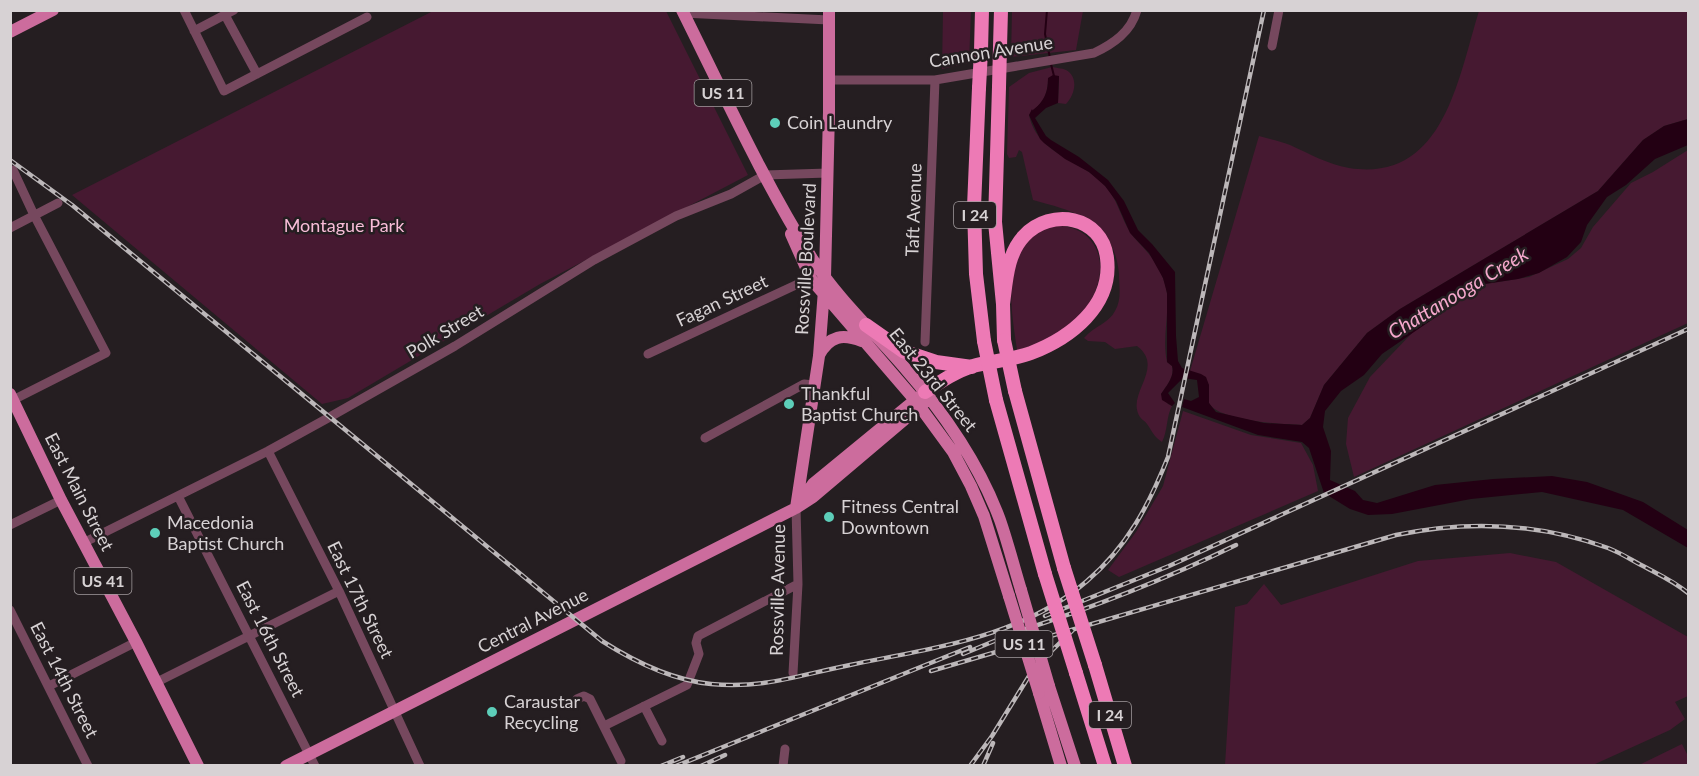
<svg xmlns="http://www.w3.org/2000/svg" width="1699" height="776" viewBox="0 0 1699 776" font-family="Lato,sans-serif">
	<rect width="100%" height="100%" fill="#251e21"/>
	<path fill="#461931" d="M435 10 666 11 748 175 540 284 348 398 322 404 72 195Z
		M943 11H971L969 63 942 69Z
		M1012 11H1083L1076 50 1011 57Z
		M1479 11H1688V119L1664 126 1643 140 1598 191 1400 309 1367 333 1324 385 1310 418 1302 425C1285 425 1216 420 1209 403 1207 399 1209 390 1209 385L1190 371 1259 136C1269 139 1280 141 1290 145 1310 154 1327 164 1349 168 1444 183 1458 78 1479 11Z
		M1052 67C1056 68 1062 68 1066 70 1079 77 1075 95 1066 104L1058 103 1059 76 1048 79C1048 95 1042 106 1029 115 1038 157 1084 159 1107 188 1118 201 1121 218 1130 232 1135 240 1142 245 1148 253 1157 263 1166 281 1167 294 1169 317 1162 339 1167 362L1172 366C1175 376 1167 385 1161 394L1168 404 1172 406C1166 417 1168 430 1162 442 1154 437 1152 431 1147 424 1145 421 1142 420 1140 417 1125 394 1166 368 1137 346L1115 349 1105 342 1088 341 1084 338C1093 327 1109 323 1115 311 1122 299 1119 287 1119 274 1114 221 1077 212 1033 200L1022 152 1019 150 1016 157 1009 158 1007 154 1009 87 1029 73Z
		M1688 150V323L1354 477 1346 444 1348 418 1370 377 1413 332 1486 284 1529 277 1568 259 1581 248 1593 227 1631 183 1653 172Z
		M1056 225C1111 229 1110 285 1078 317 1062 333 1039 345 1017 350 1012 315 1000 253 1038 231 1043 229 1050 227 1056 225Z
		M1183 411 1251 435 1301 443 1313 465 1318 491 1119 577 1108 570 1136 532 1163 486Z
		M1510 553 1556 562 1688 637V696L1675 702 1685 719 1670 730 1593 765H1225L1235 607 1247 604 1264 584 1281 605 1418 561Z
		M1682 744 1688 756V765H1639Z"/>
	<path fill="#230013" d="M1053 75 1059 76 1058 103 1046 108 1035 118 1046 136 1051 140 1079 157 1108 180 1124 201 1138 230 1152 244 1175 272 1176 336 1178 361 1182 368 1201 374 1206 377 1209 385V403L1216 412 1264 423 1302 425 1310 418 1324 385 1367 333 1400 309 1598 191 1643 140 1664 126 1688 119V145L1655 159 1626 185 1607 197 1587 225 1581 242 1567 257 1539 273 1518 279 1484 284 1382 354 1364 375 1341 391 1325 411 1323 427 1331 451 1330 480 1355 491 1363 500 1377 503 1435 485 1493 479 1552 476 1587 482 1643 502 1688 530V548L1623 510 1542 492 1471 499 1392 514 1368 515 1350 509 1324 493 1309 448 1302 442 1258 435 1182 407 1184 399 1191 401 1199 397 1197 380 1183 378 1168 393 1175 403 1172 406 1162 400 1161 394C1167 385 1175 376 1172 366L1167 362V293L1163 278 1149 253 1130 233 1116 201 1105 186 1089 172 1065 159 1044 143 1040 139 1029 115 1032 109 1033 112C1043 100 1048 95 1048 78Z"/>
	<g fill="none" stroke-linecap="round" stroke-linejoin="round">
		<path stroke="#230013" stroke-width="2" d="M1047 10 1045 34 1050 58
			M1051 64 1054 76
			M1032 112 1044 102"/>
		<path stroke="#76485e" stroke-width="9" d="M184 10 224 91 367 17
			M683 13 829 20
			M225 15 257 74
			M194 31 234 10
			M1272 46 1279 10
			M830 80H935L1094 53C1113 44 1131 32 1137 10
			M13 170 34 215 106 353 13 400
			M10 228 58 203
			M925 342 935 80
			M648 354 800 283 808 274
			M705 438 804 384 814 385
			M268 451 339 591 420 766
			M178 496 315 766
			M10 525 61 500
			M83 543 268 451 328 418 455 346 594 260 676 216 731 194 765 175 828 173
			M10 610 88 766
			M793 673 798 584 796 508
			M157 682 339 591
			M49 686 136 642
			M577 699 584 696 590 699 621 761
			M644 706 662 741
			M604 726 687 685 699 654 696 643 698 636 798 584
			M783 766 785 749"/>
		<path stroke="#cc6c9d" stroke-width="12" d="M682 10C724 94 763 181 813 260 838 299 874 332 904 367 944 413 979 463 1000 520 1008 543 1014 567 1021 590
			M10 32 53 10
			M791 234 811 279 915 400 953 452 971 486 984 516 1009 596
			M819 355C830 335 843 334 862 341
			M10 394 61 500 136 642 198 766
			M802 499 813 484 919 397
			M796 508 819 356 825 277 829 112V10
			M1049 686 1075 766
			M1039 693 1061 766
			M286 766 796 508 813 497 930 398"/>
		<path stroke="#ed7ab5" stroke-width="14" d="M1000 47 1001 10
			M981 51 982 10
			M999 87 995 222 1003 304 1004 340
			M979 88 974 207 976 274 984 341
			M866 325 903 351 936 362 972 367
			M1015 391 1064 568
			M925 392C940 382 956 371 973 366 992 361 1012 360 1031 353 1070 338 1113 306 1107 258 1102 216 1051 207 1024 236 1007 254 1006 281 1003 304
			M996 400 1045 574
			M1095 665 1125 766
			M1076 673 1105 766"/>
		<g stroke="#bcb7b9" stroke-width="4.5">
			<path id="rail" d="M10 160 72 205 602 641C635 662 671 680 711 684 764 689 799 675 850 665 931 648 1021 638 1087 581 1127 547 1149 505 1168 457L1264 10
				M1045 616 1169 566 1688 329
				M1016 632C1092 608 1164 580 1236 545
				M963 654 1016 632
				M931 671 1396 535C1468 520 1539 523 1608 548 1621 553 1633 561 1645 567 1660 575 1675 582 1688 593
				M661 766 683 757
				M676 766 970 647
				M701 766 725 755
				M970 766 992 736 1034 668 1073 630
				M983 766 993 743"/>
		</g>
		<use href="#rail" stroke="#251e21" stroke-width="2" stroke-dasharray="7" stroke-linecap="butt"/>
		<path stroke="#cc6c9d" stroke-width="12" d="M1021 590 1049 686
			M1009 596 1039 693"/>
		<path stroke="#ed7ab5" stroke-width="14" d="M999 87 1000 47
			M979 88 981 51
			M1004 340 1015 391
			M984 341 996 400
			M1064 568 1095 665
			M1045 574 1076 673"/>
	</g>
	<g fill="#5dceb9" stroke="#251e21" stroke-width="2">
		<circle cx="775" cy="123" r="6"/>
		<circle cx="789" cy="404" r="6"/>
		<circle cx="829" cy="517" r="6"/>
		<circle cx="155" cy="533" r="6"/>
		<circle cx="492" cy="712" r="6"/>
	</g>
	<g text-anchor="middle" stroke-width="5" stroke-linejoin="round" paint-order="stroke">
		<g fill="#251e21" stroke="#a29c9e" stroke-width="1.5">
			<rect x="694.5" y="80" width="57" height="26" rx="4.5"/>
			<rect x="954" y="202" width="42" height="26" rx="4.5"/>
			<rect x="74.5" y="568" width="57" height="26" rx="4.5"/>
			<rect x="995.5" y="631" width="57" height="26" rx="4.5"/>
			<rect x="1089" y="702" width="42" height="26" rx="4.5"/>
		</g>
		<g font-size="16" font-weight="bold" fill="#d7d2d4">
			<text x="723" y="99">US 11</text>
			<text x="975" y="221">I 24</text>
			<text x="103" y="587">US 41</text>
			<text x="1024" y="650">US 11</text>
			<text x="1110" y="721">I 24</text>
		</g>
		<g font-size="18" fill="#d7d2d4" stroke="#251e21">
			<text transform="translate(991 52) rotate(-9)" y="6">Cannon Avenue</text>
			<text transform="translate(914 210) rotate(-88)" y="6">Taft Avenue</text>
			<text transform="translate(806 259) rotate(-87)" y="6">Rossville Boulevard</text>
			<text transform="translate(722 301) rotate(-25)" y="6">Fagan Street</text>
			<text transform="translate(445 332) rotate(-31)" y="6">Polk Street</text>
			<text transform="translate(933 380) rotate(51)" y="6">East 23rd Street</text>
			<text transform="translate(79 492) rotate(63)" y="6">East Main Street</text>
			<text transform="translate(778 590) rotate(-89)" y="6">Rossville Avenue</text>
			<text transform="translate(360 600) rotate(64)" y="6">East 17th Street</text>
			<text transform="translate(533 621) rotate(-27)" y="6">Central Avenue</text>
			<text transform="translate(270 639) rotate(63)" y="6">East 16th Street</text>
			<text transform="translate(64 680) rotate(63)" y="6">East 14th Street</text>
		</g>
		<g font-size="18" fill="#d7d2d4" stroke="#251e21" text-anchor="start">
			<text x="787" y="129">Coin Laundry</text>
			<text x="801" y="400">Thankful<tspan x="801" dy="21">Baptist Church</tspan></text>
			<text x="841" y="513">Fitness Central<tspan x="841" dy="21">Downtown</tspan></text>
			<text x="167" y="529">Macedonia<tspan x="167" dy="21">Baptist Church</tspan></text>
			<text x="504" y="708">Caraustar<tspan x="504" dy="21">Recycling</tspan></text>
		</g>
		<g font-size="18" fill="#f8bdd8" stroke="#251e21">
			<text x="344" y="232">Montague Park</text>
		</g>
		<g font-size="20" font-style="italic" fill="#f5a8cc" stroke="#251e21">
			<text transform="translate(1458 293) rotate(-31)" y="7">Chattanooga Creek</text>
		</g>
	</g>
	<rect width="1699" height="776" fill="none" stroke="#d7d2d4" stroke-width="24"/>
</svg>
